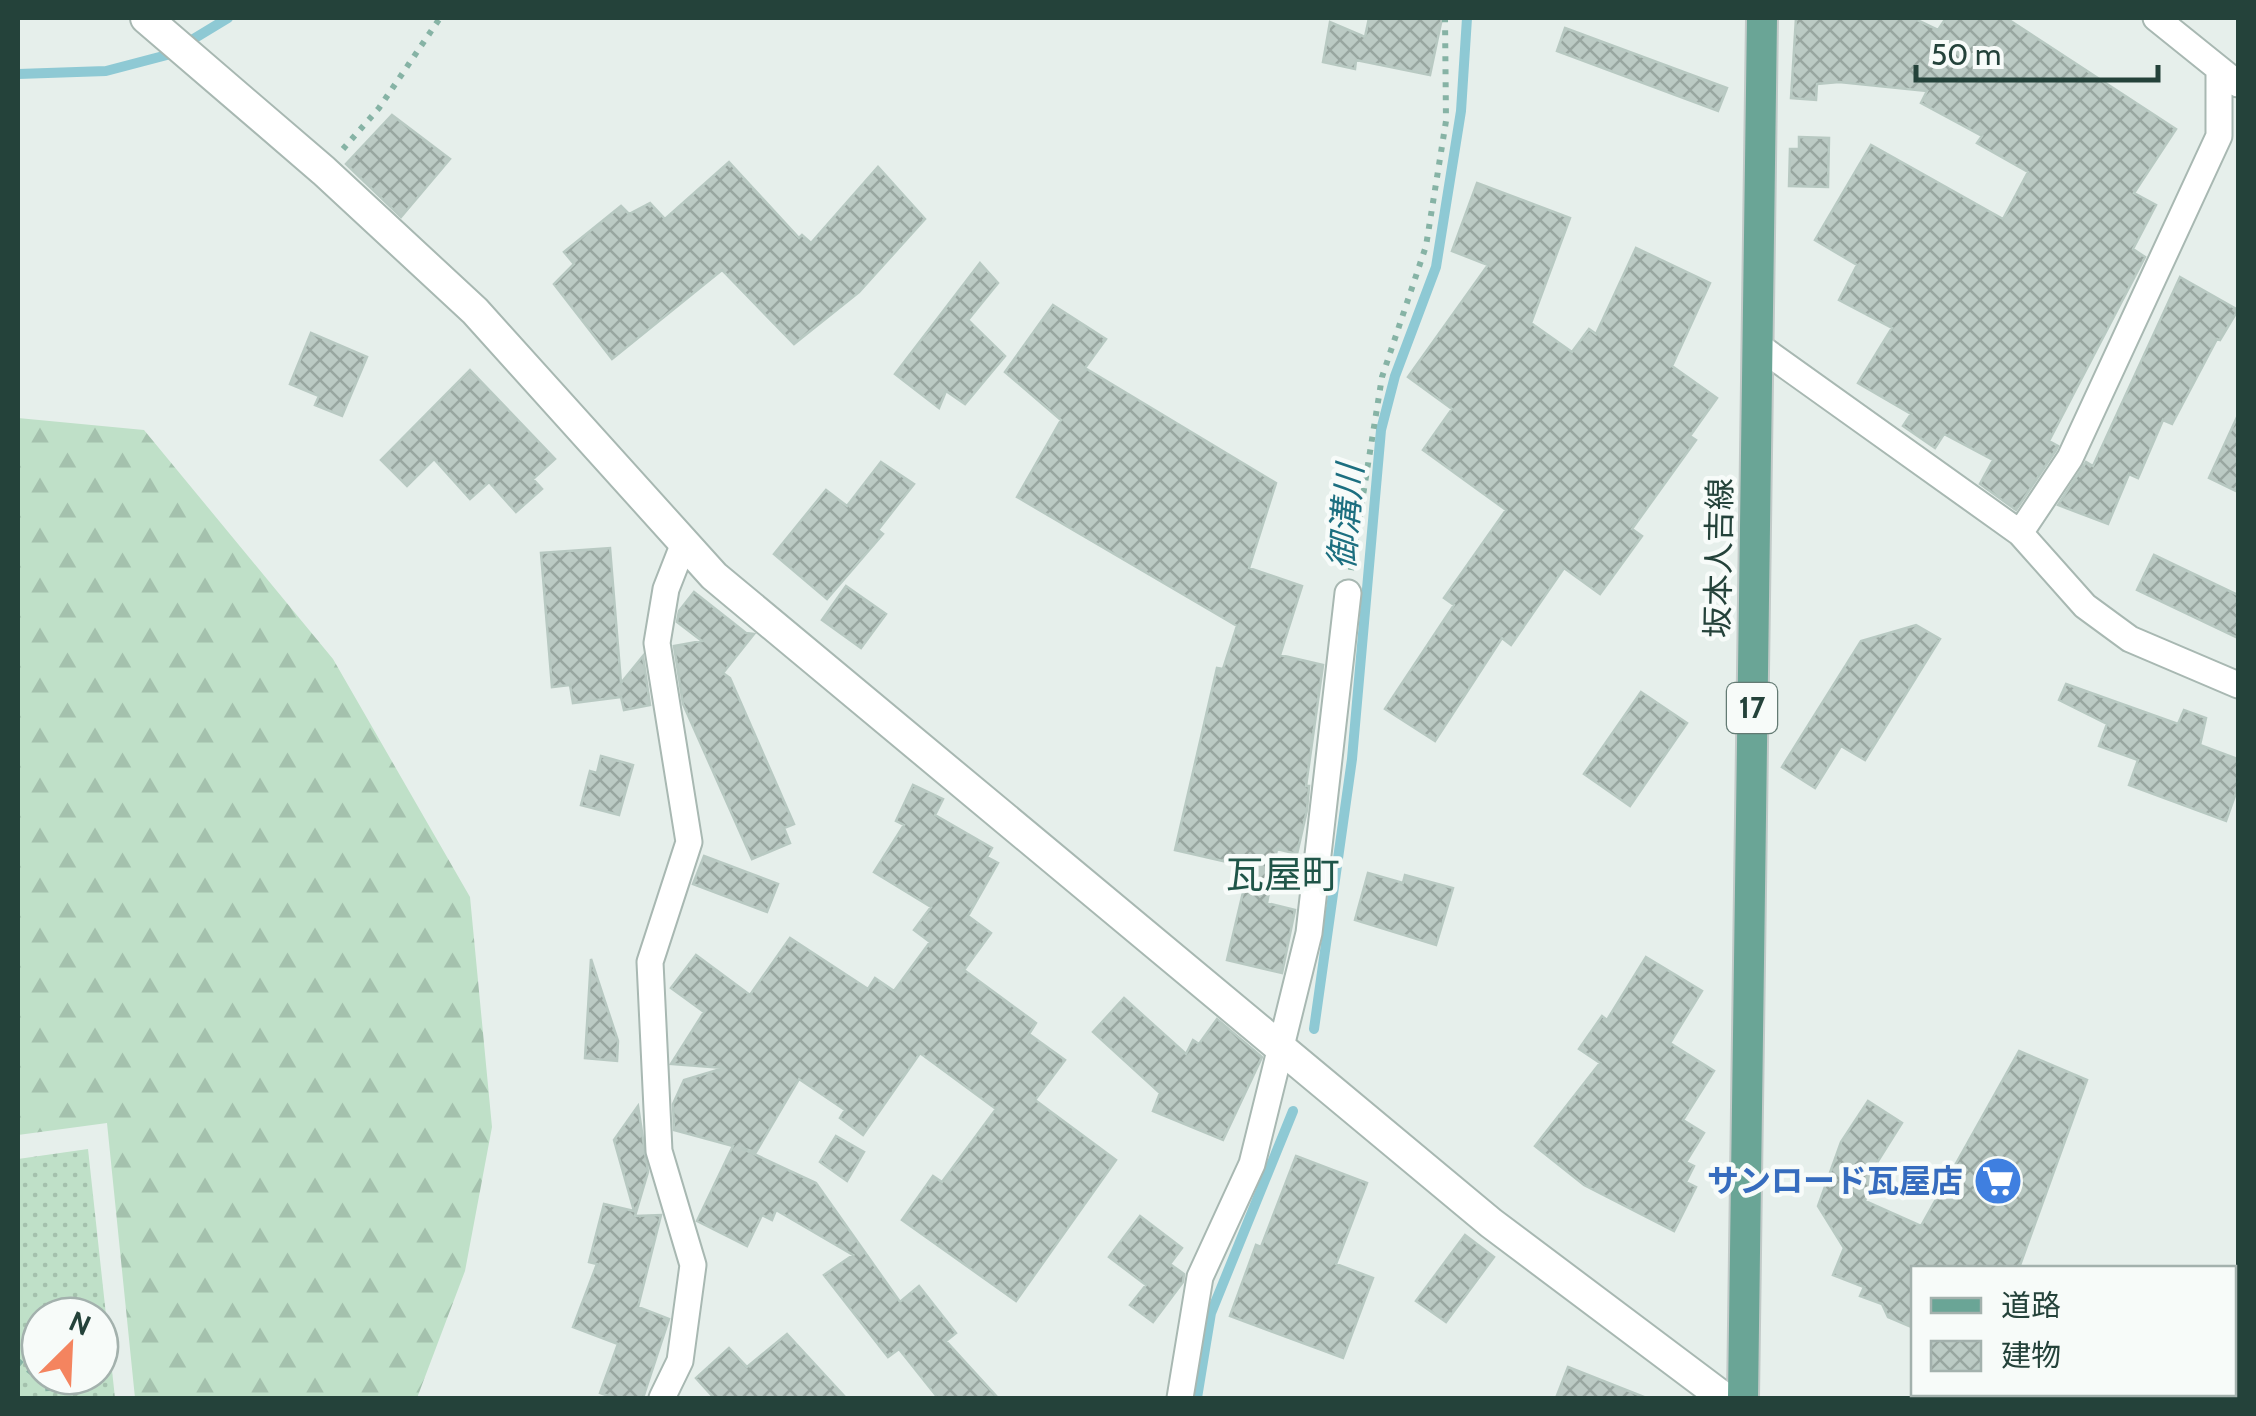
<svg xmlns="http://www.w3.org/2000/svg" width="2256" height="1416" viewBox="0 0 2256 1416" font-family="Cabin,'Noto Sans JP',sans-serif">
	<defs>
		<pattern id="grass-dots" width="8" height="8" patternUnits="userSpaceOnUse" patternTransform="scale(2.5)"><rect width="8" height="8" fill="#bfe0c8"/><path d="M2 2h.1M6 6h.1" fill="none" stroke="#a4c1ad" stroke-width="1.8" stroke-linecap="round"/></pattern>
		<pattern id="forest-firs" width="22" height="20" patternUnits="userSpaceOnUse" patternTransform="scale(2.5)"><rect width="22" height="20" fill="#bfe0c8"/><path d="M5 1l3.5 6h-7zM16 11l3.5 6h-7z" fill="#a4c1ad"/></pattern>
		<pattern id="building-cross-hatch" width="8" height="8" patternUnits="userSpaceOnUse" patternTransform="scale(2.5)"><rect width="8" height="8" fill="#bbcac4"/><path d="M0 0l8 8M0 8l8-8" fill="none" stroke="#98a6a0"/></pattern>
	</defs>
	<rect width="100%" height="100%" fill="#e6efeb"/>
	<path fill="url(#grass-dots)" fill-rule="evenodd" d="M88 1149 115 1398H18V1159ZM40 1316H100V1376H40Z"/>
	<path fill="url(#forest-firs)" d="M18 418 144 430 333 659 470 897 492 1127 465 1271 417 1398H135L107 1123 18 1135Z"/>
	<g fill="none" stroke-linecap="round" stroke-linejoin="round">
		<path stroke="#8ec9d4" stroke-width="10" d="M18 74 106 71 167 55 228 18
			M1314 1029 1352 759 1381 430 1395 376 1436 267 1461 111 1467 18
			M1197 1398 1211 1313 1293 1111"/>
	</g>
	<path fill="url(#building-cross-hatch)" stroke="#b8c9c2" stroke-width="2.5" d="M1369 18H1442L1430 75 1356 60 1355 69 1323 62 1330 22 1365 37Z
		M1796 18H1913L1938 30 1946 18H2006L2176 129 2134 193 2156 205 2133 249 2145 257 2049 441 2058 446 2056 450 2016 510 1980 484 1993 460 1944 434 1935 448 1903 426 1911 414 1858 383 1892 328 1839 300 1857 265 1815 240 1871 145 2003 219 2028 172 1977 143 1982 136 1921 103 1927 91 1839 82 1817 84 1816 100 1791 98Z
		M1565 28 1727 88 1718 111 1557 51Z
		M392 115 450 159 401 217 346 164Z
		M1799 137 1829 138 1828 187 1789 186 1790 149H1799Z
		M729 162 799 238 802 235 811 243 878 167 925 219 859 292 794 344 722 270 612 359 554 284 574 264 564 252 621 206 629 214 650 203 665 219Z
		M1477 183 1570 218 1531 323 1572 352 1589 329 1596 334 1636 248 1710 283 1672 366 1717 398 1690 436 1696 440 1632 529 1642 536 1600 594 1564 568 1511 645 1502 638 1435 741 1385 709 1454 605 1444 598 1506 510 1423 450 1452 409 1408 377 1488 265 1452 251Z
		M980 263 998 283 968 320 1005 356 965 404 946 391 939 408 895 374Z
		M2180 277 2238 310 2220 340 2217 339 2172 424 2163 420 2138 478 2129 474 2108 524 2058 505 2086 462 2093 466Z
		M1053 305 1106 339 1085 368 1276 483 1249 568 1302 586 1280 655 1323 665 1306 786H1309L1307 810 1297 854 1277 849 1267 903 1295 910 1282 973 1227 960 1249 867 1175 850 1217 668 1223 669 1237 626 1017 497 1061 420 1005 372Z
		M311 333 367 357 342 416 315 405 319 396 290 384Z
		M470 370 555 459 533 479 542 489 516 512 489 482 470 499 434 459 407 486 381 460Z
		M2238 415V492L2209 478Z
		M881 462 914 484 878 530 883 534 827 599 774 554 826 490 847 506Z
		M610 548 621 683 643 656 650 705 624 710 621 697 573 703 570 685 552 687 541 553Z
		M2154 555 2238 595V638L2137 590Z
		M846 586 886 614 861 648 822 620Z
		M694 592 746 633 754 634 723 673 730 678 794 824 784 828 790 843 752 859 683 704 674 646 702 641 677 622 679 611Z
		M1916 625 1940 639 1865 760 1841 746 1815 788 1782 767 1861 641Z
		M2066 684 2178 724 2184 710 2206 718 2200 745 2238 759V787L2226 821 2129 785 2138 760 2099 746 2107 724 2059 700Z
		M1641 692 1687 723 1630 806 1584 774Z
		M601 756 633 765 619 815 581 805 590 771 597 773Z
		M913 785 943 799 935 815 992 848 987 857 998 863 968 916 991 933 964 970 1036 1023 1029 1034 1065 1060 1035 1100 1116 1160 1016 1301 902 1220 933 1176 942 1182 996 1109 920 1053 863 1135 840 1118 845 1110 799 1079 756 1152 741 1148 816 1183 900 1302 919 1286 956 1333 946 1341 998 1398H938L899 1349 888 1357 824 1275 853 1255 776 1210 772 1220 762 1215 747 1246 697 1221 733 1146 674 1130 673 1104 684 1080 724 1068 671 1064 704 1012 671 988 696 955 750 995 790 938 868 989 875 978 894 991 930 942 914 930 931 907 874 872 904 825 896 821Z
		M704 856 778 884 767 912 693 884Z
		M1368 873 1403 883 1405 875 1453 888 1436 945 1355 920Z
		M1646 957 1702 991 1670 1043 1714 1071 1683 1120 1704 1133 1686 1162 1694 1166 1686 1182 1696 1187 1674 1231 1584 1185 1535 1146 1600 1063 1579 1049 1602 1016 1607 1020Z
		M591 959 618 1041 617 1061 585 1058Z
		M1124 998 1186 1054 1193 1040 1199 1044 1217 1019 1262 1057 1223 1140 1153 1111 1160 1093 1093 1032Z
		M2019 1051 2087 1080 2019 1268H1914V1328L1888 1317 1882 1304 1860 1296 1864 1287 1833 1275 1844 1248 1818 1206 1841 1142 1868 1101 1902 1123 1878 1161 1865 1201 1921 1226Z
		M638 1106 648 1172 635 1216 661 1215 638 1307 669 1319 643 1398H614L600 1393 618 1344 573 1327 597 1264 589 1262 604 1204 634 1211 614 1140Z
		M836 1136 864 1152 847 1181 820 1162Z
		M1296 1156 1367 1183 1336 1264 1373 1278 1343 1358 1230 1316 1256 1245 1261 1247Z
		M1140 1216 1182 1248 1170 1264 1184 1274 1183 1282 1153 1322 1130 1305 1146 1285 1109 1257Z
		M1465 1235 1494 1257 1446 1322 1416 1301Z
		M787 1334 846 1398H714L696 1378 729 1348 747 1367Z
		M1568 1367 1644 1397 1643 1398H1556Z"/>
	<g fill="none" stroke-linecap="round" stroke-linejoin="round">
		<g stroke="#a8b8b2" stroke-width="29">
			<path id="minor" d="M2156 18 2238 84
				M1757 345 2020 533 2085 606 2130 639 2238 685
				M2020 533 2070 458 2219 136V69
				M662 1398 680 1361 693 1265 659 1151 650 962 689 842 657 643 666 589 684 543
				M1180 1398 1200 1277 1252 1164 1309 933 1348 593"/>
		</g>
		<g stroke="#a8b8b2" stroke-width="34">
			<path id="tertiary" d="M146 18 324 171 475 311 714 576 1491 1223 1724 1398"/>
		</g>
		<g stroke="#c2cac8" stroke-width="34">
			<path id="primary" d="M1743 1398 1762 18"/>
		</g>
		<path stroke="#86b3a5" stroke-width="6" stroke-dasharray="5 8" stroke-linecap="butt" d="M343 149 379 108 440 18
			M1351 570 1382 377 1426 246 1446 121 1445 18
			M18 1361 48 1386 49 1398"/>
		<use href="#minor" stroke="#fff" stroke-width="25"/>
		<use href="#tertiary" stroke="#fff" stroke-width="30"/>
		<use href="#primary" stroke="#6aa596" stroke-width="30"/>
	</g>
	<defs>
		<g id="supermarket-disc" transform="scale(2.5)"><circle r="9.5" fill="#3f7fe0" stroke="#f7fbf9"/><path d="M-6-5.5h2.5l.6 2H6L4.5 2H-2.5L-4.4-4H-6ZM-1.5 3.2a1.3 1.3 0 1 0 .1 0ZM3 3.2a1.3 1.3 0 1 0 .1 0Z" fill="#fff"/></g>
	</defs>
	<g fill-rule="evenodd">
		<use href="#supermarket-disc" x="1998" y="1181"/>
	</g>
	<g text-anchor="middle" stroke-width="9" stroke-linejoin="round" paint-order="stroke">
		<rect fill="#f7fbf9" stroke="#637a73" stroke-width="2.5" x="1727" y="683" width="50" height="50" rx="8"/>
		<g font-size="30" font-weight="bold" fill="#24423a">
			<text x="1752" y="718">17</text>
		</g>
		<g font-size="32" fill="#24423a" stroke="#f7fbf9">
			<text transform="translate(1719 558) rotate(-89)" y="11">坂本人吉線</text>
		</g>
		<g font-size="32" font-weight="bold" fill="#366cbe" stroke="#f7fbf9" text-anchor="end">
			<text x="1963" y="1192">サンロード瓦屋店</text>
		</g>
		<g font-size="35" font-style="italic" fill="#1c6f80" stroke="#f7fbf9">
			<text transform="translate(1346 517) rotate(-85)" y="12">御溝川</text>
		</g>
		<g font-size="38" fill="#1f5548" stroke="#f7fbf9">
			<text x="1283" y="888">瓦屋町</text>
		</g>
	</g>
	<rect width="2256" height="1416" fill="none" stroke="#24423a" stroke-width="40"/>
	<rect x="1911" y="1266" width="325" height="130" fill="#f7fbf9" stroke="#a3b1ad" stroke-width="2.5"/>
	<rect x="1931" y="1298" width="50" height="15" fill="#6aa596" stroke="#a3b1ad" stroke-width="2.5"/>
	<text x="2001" y="1316" font-size="30" fill="#24423a">道路</text>
	<rect x="1931" y="1341" width="50" height="30" fill="url(#building-cross-hatch)" stroke="#a3b1ad" stroke-width="2.5"/>
	<text x="2001" y="1366" font-size="30" fill="#24423a">建物</text>
	<g transform="translate(70 1346) rotate(24)"><circle r="48" fill="#f7fbf9" stroke="#a3b1ad" stroke-width="2.5"/>
	<path d="M0-8L18 38L0 25L-18 38Z" fill="#f4845f"/>
	<text y="-15" font-size="28" font-weight="bold" text-anchor="middle" fill="#24423a">N</text>
	</g>
	<path d="M1916 65v15h242v-15" fill="none" stroke="#24423a" stroke-width="5"/>
	<text x="1931" y="65" font-size="30" fill="#24423a" stroke="#f7fbf9" stroke-width="8" paint-order="stroke">50 m</text>
</svg>
